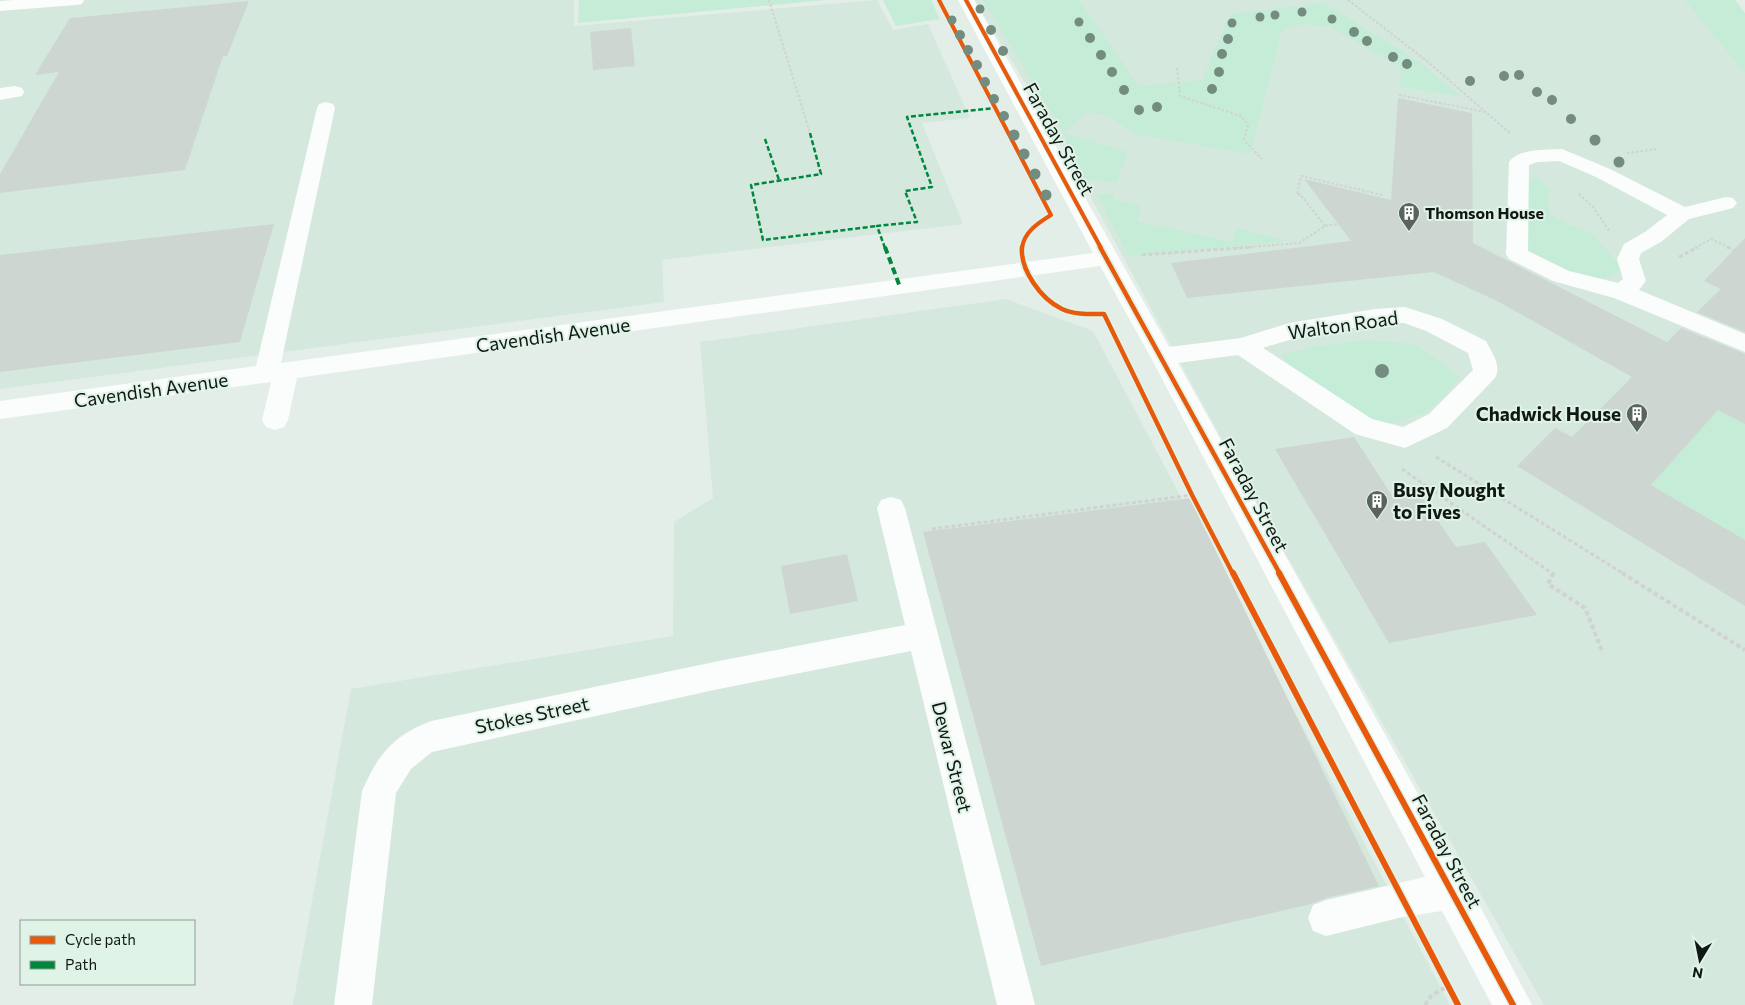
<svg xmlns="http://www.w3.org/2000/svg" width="1745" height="1005" viewBox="0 0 1745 1005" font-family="Commissioner,sans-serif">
	<rect width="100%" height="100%" fill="#e4eee8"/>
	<path fill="#d4e8dd" d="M0 0H574V26L877 0 893 30 928 24 970 118 922 123 963 224 662 260 664 302 0 389Z
		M975 0H1698L1745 66V1005H1544L1248 488 1062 144Z
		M1006 299 1093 331 1450 1005H293L351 689 673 636 674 522 713 498 700 342Z"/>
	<path fill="#c5ecd6" d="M579 0H827L578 23Z
		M883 0H931L940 19 896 26Z
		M983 0H1079L1139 86 1202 80 1230 14 1324 3 1422 64 1461 96 1400 87 1401 67 1330 27 1304 24 1282 30 1250 154 1133 134 1109 116 1087 112 1064 133 1127 152 1117 182 1081 179 1064 133Z
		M1685 0H1735L1745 13V73Z
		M1535 177 1551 189 1547 195 1549 213 1570 225 1592 233 1623 270 1602 279 1577 275 1552 269 1526 249V183Z
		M1097 194H1114L1113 199 1141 206 1137 221 1232 242 1236 228 1288 241 1129 257Z
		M1365 340 1415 344 1460 377 1448 392 1425 413 1382 425 1307 384 1281 355 1314 347Z
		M1732 394 1730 416 1745 424V540L1651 485Z"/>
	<path fill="#ced6d1" d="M249 1 227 56H223L185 170 0 193V174L59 72 35 75 70 18Z
		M631 28 635 66 593 70 590 32Z
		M1398 98 1472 113 1473 243 1667 342 1681 328 1745 354V424L1718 410 1651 485 1745 540V606L1517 466 1555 428 1572 437 1632 377 1499 302 1434 272 1187 298 1171 263 1351 241 1304 179 1391 200Z
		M274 224 240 342 0 372V255Z
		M1745 238V332L1697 312 1721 289 1704 281Z
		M1354 437 1393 497 1419 493 1456 547 1485 542 1537 615 1389 643 1275 449Z
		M1190 498 1379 886 1326 898 1311 904 1041 966 923 532Z
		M847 554 858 601 790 614 781 566Z"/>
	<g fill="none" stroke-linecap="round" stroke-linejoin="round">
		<path stroke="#d0d3d1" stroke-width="2" stroke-dasharray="2.5 2" stroke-linecap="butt" d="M769 0 810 133
			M1348 0 1428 62 1511 134
			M1177 68 1180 96 1241 116 1248 125 1244 140 1262 159
			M1399 95 1485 112
			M1627 153 1658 149
			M1579 194 1593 207 1610 232
			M1325 226 1300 194 1297 195 1301 176 1382 195 1381 197
			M1236 248 1299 243 1325 226 1339 224
			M1695 248 1711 239 1730 248"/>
		<path stroke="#d0d3d1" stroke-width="3" stroke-dasharray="4 2.5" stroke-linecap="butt" d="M1727 247 1745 255
			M1142 255 1253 247
			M1679 257 1698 247
			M1436 457 1624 574
			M1402 469 1553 574
			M932 529 1192 495"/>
		<path stroke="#d0d3d1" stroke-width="4" stroke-dasharray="4.5 3" stroke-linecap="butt" d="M1552 573 1553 574 1548 584 1585 608 1603 653
			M1622 573 1745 650
			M1425 1005 1431 996 1448 986"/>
		<path fill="#fbfcfc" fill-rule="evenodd" d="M13 0H84L82 4 76 5 0 11V1Z
			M958 0H974L1169 347 1241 338 1289 323 1375 309 1405 307 1442 319 1486 341C1492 353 1502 365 1495 378L1447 428 1405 448 1355 434 1238 355 1178 363 1465 878 1532 1005H1492L1442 911 1403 917 1326 936 1313 931 1308 918 1313 905 1326 900 1425 877 1150 356 1100 266 297 378 288 420 284 427 275 430 266 427 262 420 271 382 0 419V401L256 366 317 108 319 104 326 102 333 104 335 108 281 363 1093 253ZM1404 323 1426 331 1468 353 1473 370 1429 414 1403 427 1372 419 1263 348C1308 333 1356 326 1404 323Z
			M15 86 22 88 24 92 22 96 0 100V88Z
			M1562 149 1610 169 1685 207 1726 197 1733 198 1737 203 1733 208 1689 219 1661 242 1641 253 1639 259 1646 281 1639 290 1745 334V352L1614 298 1553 281 1509 259 1506 254 1509 162C1519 148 1547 150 1562 149ZM1559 161 1596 177 1667 215 1645 232 1624 244 1617 259 1623 279 1618 283 1569 271 1528 251 1529 165 1538 162Z
			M891 497 901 500 905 508 1035 1005H997L911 651 719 689 432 752 411 769 396 793 372 1005H334L362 791C378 754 394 735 431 721L719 661 905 625 877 508 881 500Z"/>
		<path stroke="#00873e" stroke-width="2.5" stroke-dasharray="5 2.5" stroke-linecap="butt" d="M810 133 821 174 751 185 763 240 877 226
			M765 139 779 180
			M885 248 877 226 917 222 905 191 932 187 907 117 995 108"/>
		<path stroke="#00873e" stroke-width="4" stroke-dasharray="7 4" stroke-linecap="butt" d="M885 247 900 287"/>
		<g stroke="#dff3e7" stroke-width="5.5">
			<path id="cycleway-far2" d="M939 0 1051 215C1038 223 1024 232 1022 248
				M966 0 1101 248"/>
		</g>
		<g stroke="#dff3e7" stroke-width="8">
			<path id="cycleway-far1" d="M1022 247C1020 270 1041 299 1062 309 1075 315 1090 314 1104 314L1192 495 1233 574
				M1100 247 1280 574"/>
		</g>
		<g stroke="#dff3e7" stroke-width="9">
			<path id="cycleway" d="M1233 573 1458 1005
				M1279 573 1513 1005"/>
		</g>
		<use href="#cycleway-far2" stroke="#e8590c" stroke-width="4"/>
		<use href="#cycleway-far1" stroke="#e8590c" stroke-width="4.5"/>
		<use href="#cycleway" stroke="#e8590c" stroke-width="6"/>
	</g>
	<g fill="#748c80">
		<circle cx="980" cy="9" r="4.5"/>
		<circle cx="1302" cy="12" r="4.5"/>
		<circle cx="1275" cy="15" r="4.5"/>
		<circle cx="1260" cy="17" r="4.5"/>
		<circle cx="1332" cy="19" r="4.5"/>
		<circle cx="952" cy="20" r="4.5"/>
		<circle cx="1079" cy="22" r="4.5"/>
		<circle cx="1232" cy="23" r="4.5"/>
		<circle cx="991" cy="30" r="5"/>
		<circle cx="1354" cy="32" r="5"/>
		<circle cx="960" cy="35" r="5"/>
		<circle cx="1090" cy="38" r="5"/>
		<circle cx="1228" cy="39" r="5"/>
		<circle cx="1367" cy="41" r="5"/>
		<circle cx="968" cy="50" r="5"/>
		<circle cx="1003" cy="51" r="5"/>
		<circle cx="1222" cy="54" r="5"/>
		<circle cx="1101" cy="55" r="5"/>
		<circle cx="1393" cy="57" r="5"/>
		<circle cx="1407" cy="64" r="5"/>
		<circle cx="977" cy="65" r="5"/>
		<circle cx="1112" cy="72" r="5"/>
		<circle cx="1219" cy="72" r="5"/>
		<circle cx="1519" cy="75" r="5"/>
		<circle cx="1504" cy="76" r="5"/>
		<circle cx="1470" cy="81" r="5"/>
		<circle cx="985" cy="82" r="5"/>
		<circle cx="1212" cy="89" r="5"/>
		<circle cx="1124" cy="90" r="5"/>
		<circle cx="1537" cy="92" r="5"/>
		<circle cx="994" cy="99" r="5"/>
		<circle cx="1552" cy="100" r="5"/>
		<circle cx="1157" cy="107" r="5"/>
		<circle cx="1139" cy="110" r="5"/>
		<circle cx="1004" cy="116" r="5"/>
		<circle cx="1571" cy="119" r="5"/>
		<circle cx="1014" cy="135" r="5.5"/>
		<circle cx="1595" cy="140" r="5.5"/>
		<circle cx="1024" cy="154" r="5.5"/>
		<circle cx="1619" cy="162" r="5.5"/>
		<circle cx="1035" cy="174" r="5.5"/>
		<circle cx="1046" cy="195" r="5.5"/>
		<circle cx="1382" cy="371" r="7"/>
	</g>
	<defs>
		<g id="building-pin" transform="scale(1.125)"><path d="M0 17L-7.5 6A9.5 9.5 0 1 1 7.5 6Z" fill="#5b635e" stroke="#dff3e7"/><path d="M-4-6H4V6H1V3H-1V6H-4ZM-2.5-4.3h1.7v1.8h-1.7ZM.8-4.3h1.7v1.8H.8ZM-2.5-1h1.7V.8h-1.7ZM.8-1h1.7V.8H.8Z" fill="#fff"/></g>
	</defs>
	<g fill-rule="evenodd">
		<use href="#building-pin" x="1409" y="213"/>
		<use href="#building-pin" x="1637" y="414"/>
		<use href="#building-pin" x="1377" y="501"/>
	</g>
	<g text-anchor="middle" stroke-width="4" stroke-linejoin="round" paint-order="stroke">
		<g font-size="16" font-weight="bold" fill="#111814" stroke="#dff3e7" text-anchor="start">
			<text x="1425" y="219">Thomson House</text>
		</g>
		<g font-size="19" fill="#111814" stroke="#dff3e7">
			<text transform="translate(1059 139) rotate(61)" y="7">Faraday Street</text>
			<text transform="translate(1343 325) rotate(-8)" y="7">Walton Road</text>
			<text transform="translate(553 335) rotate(-8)" y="7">Cavendish Avenue</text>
			<text transform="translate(151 390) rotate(-8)" y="7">Cavendish Avenue</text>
			<text transform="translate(1254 495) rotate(62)" y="7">Faraday Street</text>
			<text transform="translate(532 715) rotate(-12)" y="7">Stokes Street</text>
			<text transform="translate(952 757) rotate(76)" y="7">Dewar Street</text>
			<text transform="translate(1447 851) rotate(62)" y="7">Faraday Street</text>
		</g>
		<g font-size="19" font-weight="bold" fill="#111814" stroke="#dff3e7" text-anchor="end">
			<text x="1621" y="421">Chadwick House</text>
			<text x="1393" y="497" text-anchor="start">Busy Nought<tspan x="1393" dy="22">to Fives</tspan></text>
		</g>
	</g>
	<rect x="20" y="920" width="175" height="65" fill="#dff3e7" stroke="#8d9b93"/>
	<rect x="30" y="936" width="25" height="8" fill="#e8590c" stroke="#8d9b93"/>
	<text x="65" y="945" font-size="15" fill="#111814">Cycle path</text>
	<rect x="30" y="961" width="25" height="8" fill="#00873e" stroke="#8d9b93"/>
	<text x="65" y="970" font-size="15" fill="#111814">Path</text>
	<g transform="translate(1700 960) rotate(190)" stroke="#dff3e7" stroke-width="4" paint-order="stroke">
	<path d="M0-4L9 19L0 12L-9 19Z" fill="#111814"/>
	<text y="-8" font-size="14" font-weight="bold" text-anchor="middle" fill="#111814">N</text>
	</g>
</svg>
